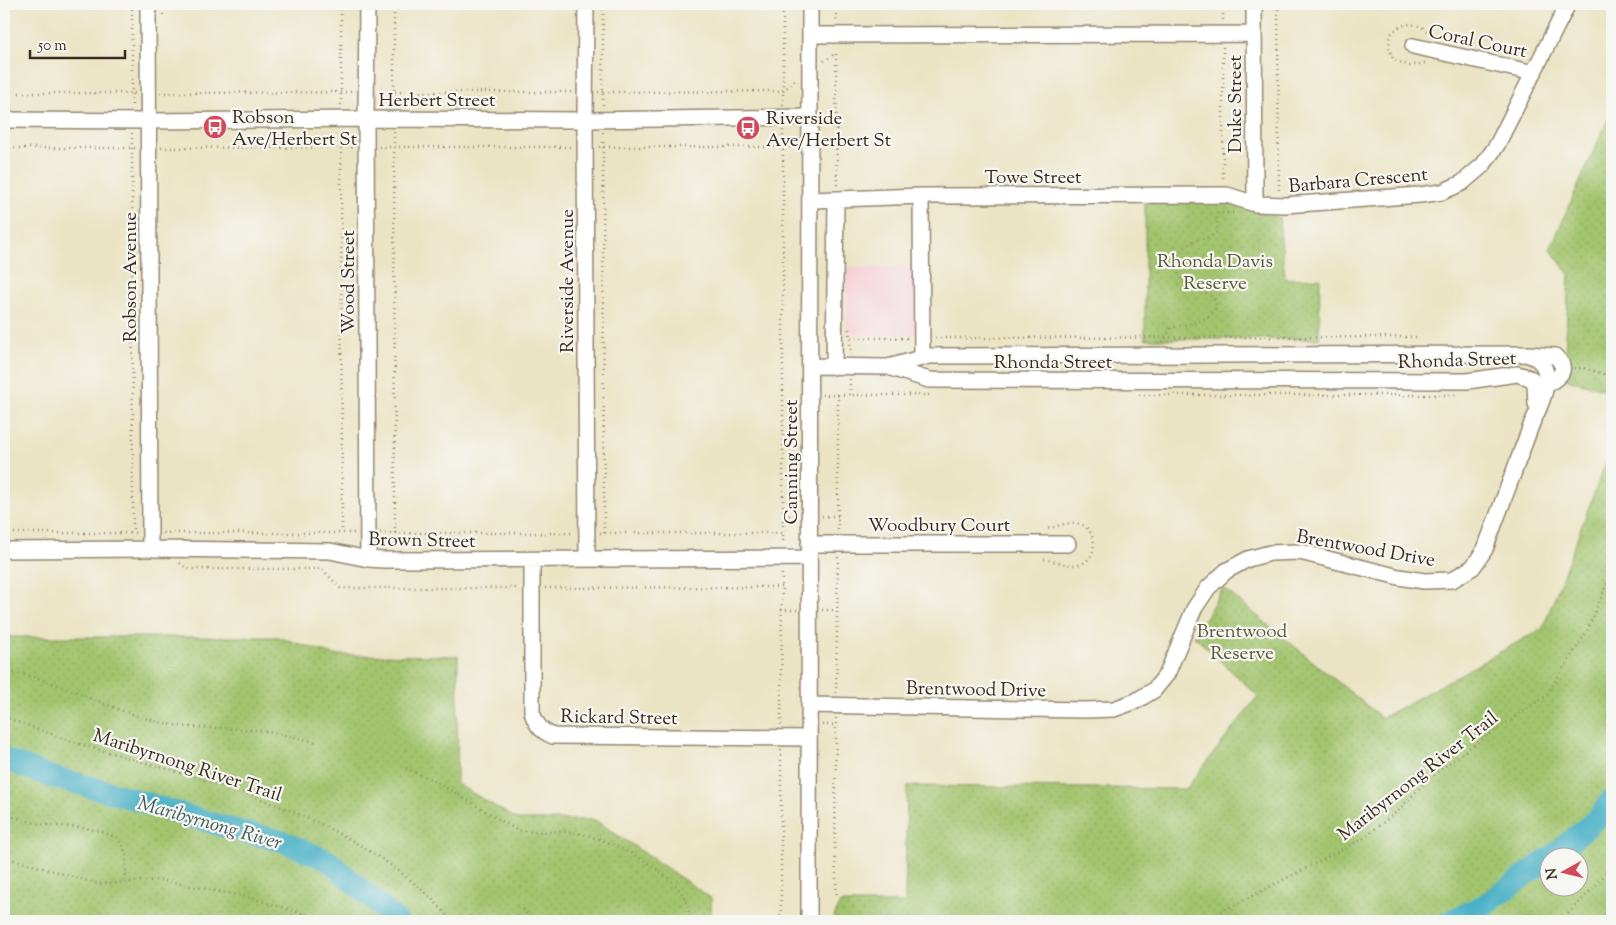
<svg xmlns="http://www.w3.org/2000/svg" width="1616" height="925" viewBox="0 0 1616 925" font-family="'Sorts Mill Goudy',serif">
	<defs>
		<pattern id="green-dots" width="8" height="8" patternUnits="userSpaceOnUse" patternTransform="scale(1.25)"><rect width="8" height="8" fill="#a3c56e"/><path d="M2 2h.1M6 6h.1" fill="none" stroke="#8da95f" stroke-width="1.8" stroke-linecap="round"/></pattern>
	</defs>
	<rect width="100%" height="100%" fill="#f6f6f2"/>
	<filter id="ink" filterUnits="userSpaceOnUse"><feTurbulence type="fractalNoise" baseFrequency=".02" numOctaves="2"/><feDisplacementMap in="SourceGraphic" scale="10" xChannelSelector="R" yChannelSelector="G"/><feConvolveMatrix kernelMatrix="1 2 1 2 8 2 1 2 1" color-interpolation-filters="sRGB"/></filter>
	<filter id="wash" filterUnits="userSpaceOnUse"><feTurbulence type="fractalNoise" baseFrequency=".0096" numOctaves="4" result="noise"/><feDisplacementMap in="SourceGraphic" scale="20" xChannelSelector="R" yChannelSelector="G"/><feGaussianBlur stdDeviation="1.12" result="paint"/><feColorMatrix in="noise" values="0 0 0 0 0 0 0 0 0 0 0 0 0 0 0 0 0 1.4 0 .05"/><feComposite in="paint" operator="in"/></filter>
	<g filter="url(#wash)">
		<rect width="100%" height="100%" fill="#ebe4c4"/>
		<path fill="#f6cfd7" d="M846 267H918L919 335H846Z"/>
		<path fill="url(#green-dots)" stroke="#6f7846" fill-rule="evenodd" d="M1612 110V392L1564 378 1569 274 1550 249Z
			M1145 202H1233L1254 211 1279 218 1285 279 1320 278 1319 339H1145Z
			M1612 446V921H832L840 903H905L907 786 1186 789 1258 696 1194 636 1223 588 1382 718 1543 628ZM1548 858H1578V888H1548Z
			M4 637H278L334 655 458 656 457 784 518 820H595L711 898 712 921H63L4 916Z"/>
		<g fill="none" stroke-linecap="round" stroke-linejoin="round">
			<path stroke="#48b1c6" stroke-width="22" d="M4 759 48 776 117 794 235 830 282 841 329 861 397 921
				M1550 858 1599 817 1612 799
				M1450 921 1486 904 1548 859"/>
		</g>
	</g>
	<g filter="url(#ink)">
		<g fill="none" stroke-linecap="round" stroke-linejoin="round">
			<g stroke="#938771" stroke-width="18">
				<path id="minor" d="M148 4 150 549
					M367 4 366 119 368 559
					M586 4 585 120 587 559
					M1254 4 1255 204
					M810 35 1254 34
					M1413 46 1534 73
					M4 120 149 121 366 119 585 120 809 117
					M921 196 922 358
					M810 200 921 196 1227 195 1255 204 1285 205 1420 195 1442 192 1462 183 1483 165 1497 145 1568 4
					M1529 354 1555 356C1570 370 1560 377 1546 385
					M834 367 836 200
					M888 367 929 380 1467 381 1517 374 1524 376 1532 379 1535 384 1536 404
					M809 544H1068
					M4 550 150 549 330 551 368 559 383 560 809 558
					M532 560V712C536 725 541 731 553 736L809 738
					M809 705 1085 710 1114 709 1136 701 1154 690 1167 674 1194 609 1208 588 1226 571 1248 559 1270 553 1300 552 1399 577 1424 581 1452 580 1473 567 1485 549 1532 423C1543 401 1561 362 1525 354L929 356 888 367 810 366
					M809 921 810 4"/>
			</g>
			<path stroke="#938771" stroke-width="2.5" stroke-dasharray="1 4" stroke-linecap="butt" d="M132 4V107
				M163 4V19
				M341 4V107
				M394 4V107
				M603 4V106
				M783 4V105
				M836 4V23
				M1223 4V21
				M1278 4 1279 192
				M1223 47V182
				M836 54 837 186
				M824 61 836 53
				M1425 63 1409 66 1393 59 1389 47 1390 35C1406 17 1420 24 1436 37
				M380 92H572
				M598 92 783 91 797 78
				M4 93H135
				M160 93 352 92
				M783 130V545
				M394 132 395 533
				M603 132 604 533
				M132 133 133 532
				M341 133 342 533
				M379 147H573
				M599 147H798
				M4 148H136
				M161 148 353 147
				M1217 213H1235
				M849 329 851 354
				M851 338H909
				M935 338 1418 337
				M1163 342 1171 328C1182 325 1216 321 1216 305 1216 302 1214 300 1213 297 1194 286 1179 286 1175 261 1181 253 1185 245 1194 241 1202 238 1210 238 1217 232V211
				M1574 368H1583L1612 376
				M850 379V395
				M822 395H838V530
				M838 395H929
				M1139 395H1459
				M784 515 796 516
				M822 516H838
				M4 533H137
				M163 533H355
				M380 533H575
				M600 533H784
				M1044 559C1053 561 1064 565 1074 565 1100 565 1100 527 1076 523 1067 522 1055 527 1046 529
				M180 563 187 569H322L340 588H519
				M545 588 781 587
				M781 610H797
				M822 610H837
				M4 671C60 678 109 712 164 723 188 729 215 727 240 729 266 730 291 736 315 742
				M836 693 838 556
				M4 717C35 728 65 740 97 749 206 780 326 809 415 884 429 895 441 908 452 921
				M836 718 835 856 837 899
				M781 725 782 570
				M822 725H836
				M406 768 437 782 517 830C534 834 552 830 571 832 602 835 667 867 683 895 688 904 689 912 691 921
				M4 814C16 818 29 822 41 824 64 828 113 824 124 848 128 858 125 872 125 882
				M4 857 99 884 161 880 251 898 314 917 321 921
				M523 909 534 921
				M821 919 827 917 841 921
				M781 921V750
				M1203 921 1361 840 1399 810 1427 780 1462 753 1546 696 1587 631 1612 572
				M1561 921 1596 885 1612 865"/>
			<use href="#minor" stroke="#fff" stroke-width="15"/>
		</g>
	</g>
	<defs>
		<g id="bus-disc" transform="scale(1.25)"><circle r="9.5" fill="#d1495b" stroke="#f6f6f2"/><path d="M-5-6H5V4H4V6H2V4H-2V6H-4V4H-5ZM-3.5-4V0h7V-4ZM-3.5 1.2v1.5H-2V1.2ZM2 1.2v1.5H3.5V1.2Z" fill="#fff"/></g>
	</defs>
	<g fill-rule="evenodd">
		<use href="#bus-disc" x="215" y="127"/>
		<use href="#bus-disc" x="748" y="128"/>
	</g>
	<g text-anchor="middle" stroke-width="4.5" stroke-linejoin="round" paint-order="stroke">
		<g font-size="19" fill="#3b2a1e" stroke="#f6f6f2">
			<text transform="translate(1478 40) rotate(12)" y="7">Coral Court</text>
			<text x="437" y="106">Herbert Street</text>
			<text transform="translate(1234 104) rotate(-90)" y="7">Duke Street</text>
			<text x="1033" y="183">Towe Street</text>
			<text transform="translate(1358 179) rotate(-5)" y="7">Barbara Crescent</text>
			<text transform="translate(129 277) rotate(-90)" y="7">Robson Avenue</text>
			<text transform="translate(566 281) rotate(-90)" y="7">Riverside Avenue</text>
			<text transform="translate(347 282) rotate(-90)" y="7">Wood Street</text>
			<text transform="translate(1457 359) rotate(-2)" y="7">Rhonda Street</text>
			<text x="1053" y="368">Rhonda Street</text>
			<text transform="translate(790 462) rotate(-90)" y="7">Canning Street</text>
			<text x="939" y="531">Woodbury Court</text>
			<text transform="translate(422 539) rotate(1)" y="7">Brown Street</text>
			<text transform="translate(1366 547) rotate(10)" y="7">Brentwood Drive</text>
			<text transform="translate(976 688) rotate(1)" y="7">Brentwood Drive</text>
			<text transform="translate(619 716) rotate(1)" y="7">Rickard Street</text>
			<text transform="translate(188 764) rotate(18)" y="7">Maribyrnong River Trail</text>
			<text transform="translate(1417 775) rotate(-38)" y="7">Maribyrnong River Trail</text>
		</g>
		<g font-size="19" fill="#3b2a1e" stroke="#f6f6f2" text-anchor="start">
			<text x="232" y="123">Robson<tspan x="232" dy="22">Ave/Herbert St</tspan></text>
			<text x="766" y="124">Riverside<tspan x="766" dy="22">Ave/Herbert St</tspan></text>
		</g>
		<g font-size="19" fill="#5a5836" stroke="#f6f6f2">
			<text x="1215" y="267">Rhonda Davis<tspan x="1215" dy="22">Reserve</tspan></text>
			<text x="1242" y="637">Brentwood<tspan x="1242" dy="22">Reserve</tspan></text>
		</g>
		<g font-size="20" font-style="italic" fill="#405959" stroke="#f6f6f2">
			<text transform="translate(210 822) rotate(16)" y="7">Maribyrnong River</text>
		</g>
	</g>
	<rect width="1616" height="925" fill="none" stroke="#f6f6f2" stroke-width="20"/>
	<g transform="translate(1564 872) rotate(262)"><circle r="24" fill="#f6f6f2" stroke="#aba49d"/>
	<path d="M0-4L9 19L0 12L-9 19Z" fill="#d1495b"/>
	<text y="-8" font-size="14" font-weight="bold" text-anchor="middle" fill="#3b2a1e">N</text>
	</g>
	<path d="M30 50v8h95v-8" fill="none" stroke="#3b2a1e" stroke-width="2.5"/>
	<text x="38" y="50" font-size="15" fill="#3b2a1e" stroke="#f6f6f2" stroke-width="4" paint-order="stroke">50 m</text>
</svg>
